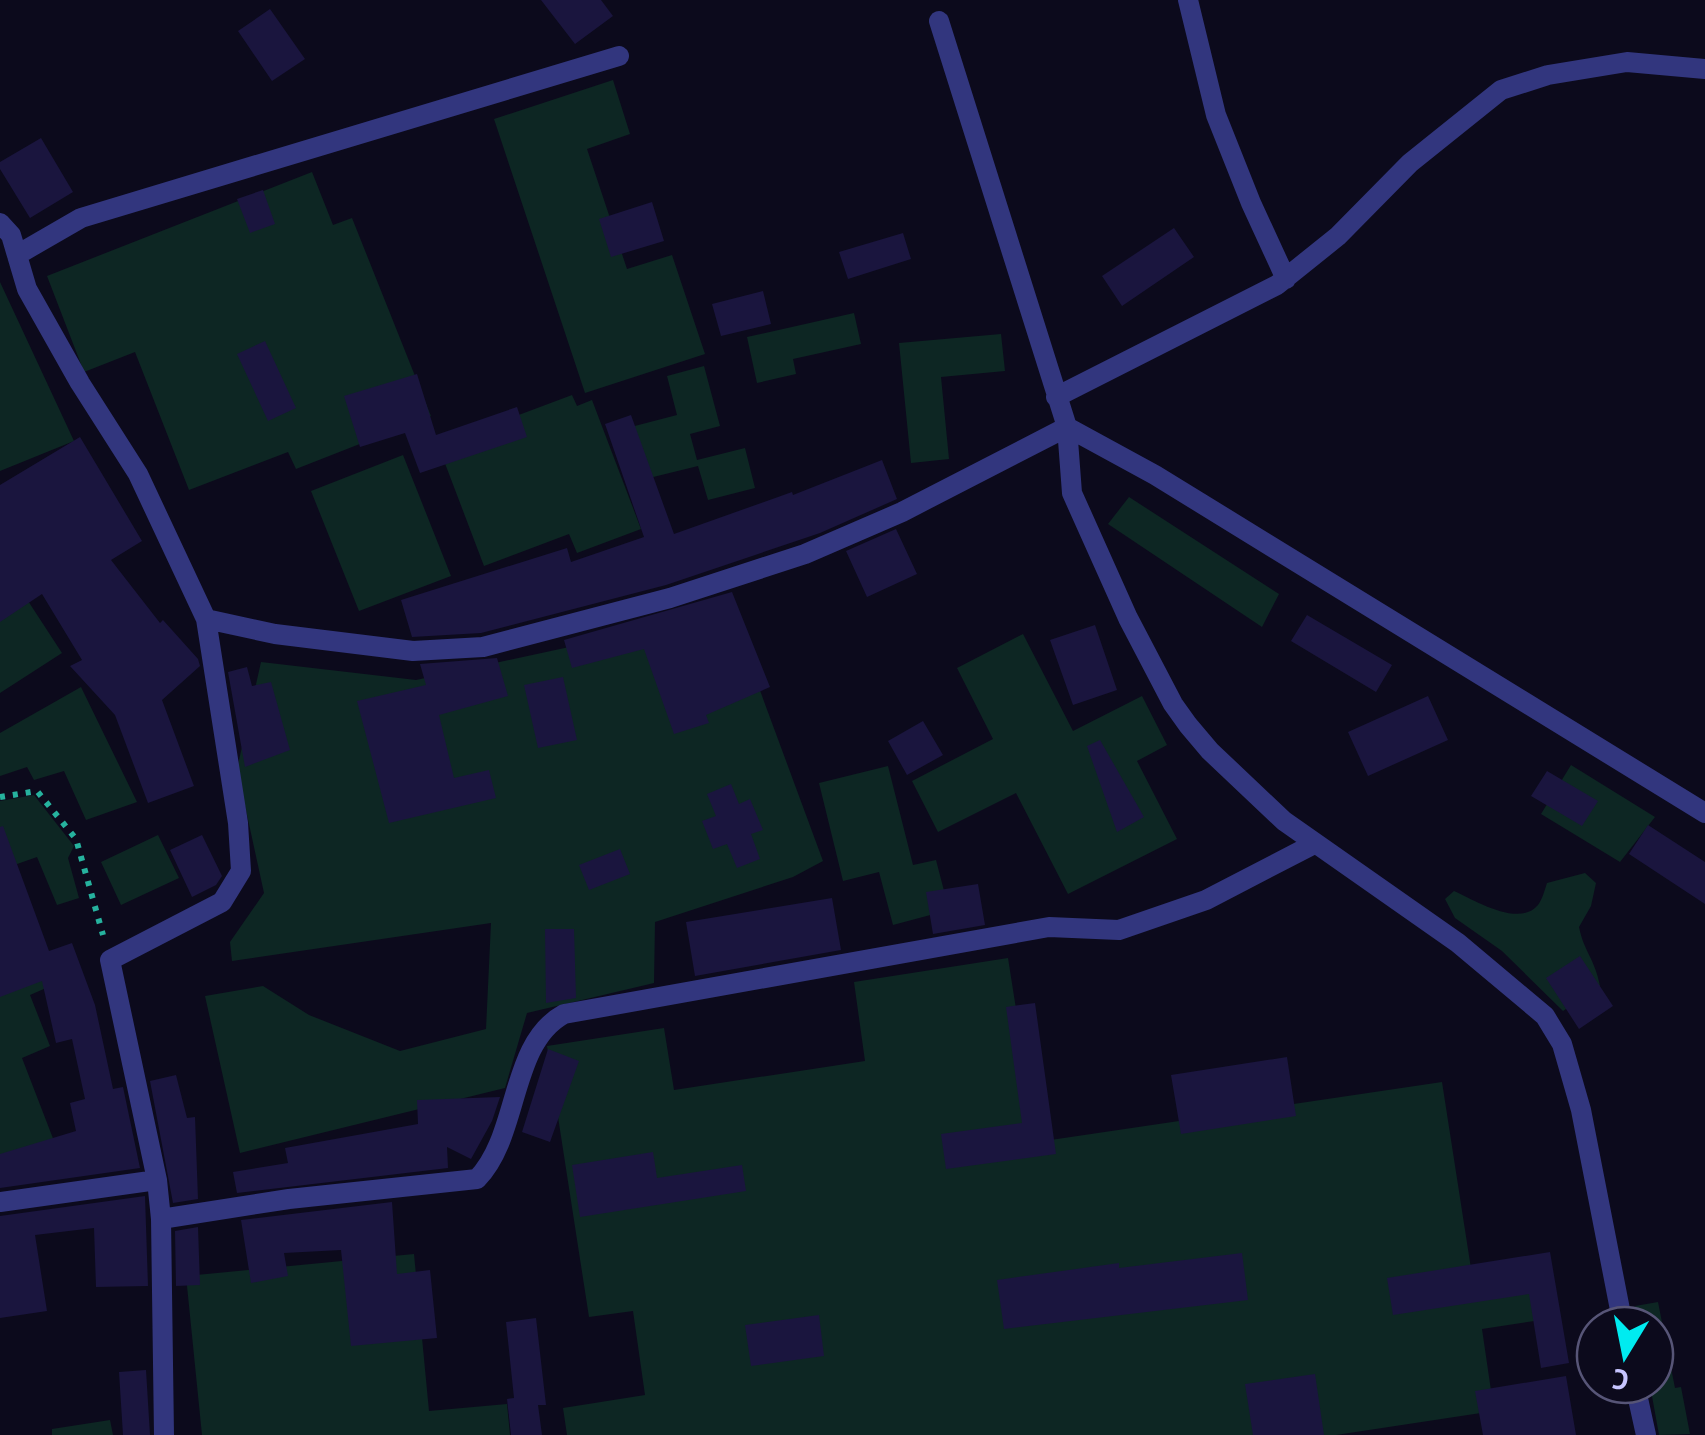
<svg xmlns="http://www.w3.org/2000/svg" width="1705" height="1435" viewBox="0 0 1705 1435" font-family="'PT Sans',sans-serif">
	<rect width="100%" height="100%" fill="#0c0a1c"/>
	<path fill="#0d2623" d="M613 80 630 134 587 149 627 269 672 255 705 354 585 393 494 119Z
		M312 172 333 225 352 218 431 416 296 469 288 452 189 490 135 352 84 372 47 276Z
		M0 282 74 441 0 471Z
		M854 313 861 344 793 359 796 374 757 383 747 337Z
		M1001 334 1005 371 941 377 949 459 911 463 899 343Z
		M704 366 720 426 690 434 697 460 745 448 755 488 708 500 698 466 641 480 627 428 677 415 667 376Z
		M572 395 577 406 592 400 641 529 577 553 569 534 484 566 438 445Z
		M403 455 451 576 359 611 311 491Z
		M1129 497 1279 594 1262 627 1108 524Z
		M0 558 62 653 0 693Z
		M731 612 823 861 793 877 655 922 654 983 527 1013 505 1088 240 1153 205 996 263 986 309 1015 400 1051 486 1029 491 923 232 961 230 942 264 893 237 769 261 662 416 680Z
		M1023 634 1073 731 1142 696 1167 745 1137 761 1177 839 1068 894 1016 793 938 832 912 781 993 739 957 668Z
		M81 687 137 802 86 820 64 771 34 780 27 767 0 776V733Z
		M1571 765 1655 817 1620 862 1541 814Z
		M888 766 913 865 936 860 949 910 893 925 879 872 843 881 819 783Z
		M34 795 74 846 68 858 79 898 57 905 37 857 0 870V801Z
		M158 835 179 878 121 905 101 862Z
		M1585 873 1596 883 1591 906 1579 927C1584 952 1595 959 1600 986L1563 1011 1502 951 1455 918 1445 899 1454 891C1474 900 1519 928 1538 905 1542 900 1545 889 1547 883Z
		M0 891 53 985 30 995 50 1046 22 1058 54 1141 0 1162Z
		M1008 958 1037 1142 1442 1082 1472 1275 1533 1266 1541 1320 1482 1329 1494 1411 1336 1435H567L563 1408 645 1395 633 1311 589 1317 547 1046 664 1028 674 1090 865 1061 854 982Z
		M414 1254 429 1411 507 1404 510 1435H202L186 1276Z
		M1658 1302 1675 1388 1681 1387 1690 1434 1659 1435 1650 1385H1655V1325H1639L1635 1306Z
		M110 1420 113 1435H52V1429Z"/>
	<path fill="#1a153e" d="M541 0H601L613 16 575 44Z
		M270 9 305 59 272 81 238 31Z
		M41 138 73 192 30 218 0 169V162Z
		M263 190 275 224 250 233 237 199Z
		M652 202 664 241 611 257 599 219Z
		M1174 228 1194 257 1122 306 1102 276Z
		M903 233 911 259 848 279 839 252Z
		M763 291 771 324 721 336 712 304Z
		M265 341 296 408 268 421 237 354Z
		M417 374 436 435 517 407 527 437 420 473 405 433 360 447 344 396Z
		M631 415 674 534 792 492 793 495 882 460 897 499 820 533 666 585 481 633 412 637 401 600 567 548 571 562 644 537 605 424Z
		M80 437 142 541 111 560 160 623 163 620 198 659 200 666 162 700 194 786 148 803 115 715 70 666 82 660 42 594 0 622V485Z
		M896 529 917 574 867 597 846 551Z
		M732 592 770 687 706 715 709 723 674 734 644 649 572 668 564 640Z
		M1307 615 1392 665 1376 692 1291 641Z
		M1095 625 1117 690 1073 705 1050 640Z
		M497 658 508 696 439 715 454 778 489 770 496 798 389 823 357 701 426 685 420 664Z
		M247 667 252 686 271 682 290 750 245 767 228 672Z
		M563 677 577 740 538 748 524 685Z
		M1428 696 1448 740 1368 776 1348 732Z
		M923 721 943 755 907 775 888 741Z
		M1100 740 1144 817 1117 832 1087 746Z
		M1547 771 1598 801 1582 826 1531 796Z
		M731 784 739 804 750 799 763 830 751 834 760 859 737 868 727 844 713 849 702 821 716 816 707 794Z
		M1648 825 1705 862V904L1629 854Z
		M3 826 49 951 72 943 95 1005 113 1089 123 1087 140 1168 0 1188V1154L76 1131 70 1103 85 1099 72 1039 56 1043 42 981 0 997V827Z
		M202 835 222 876 216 885 192 897 170 850Z
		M620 849 630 874 589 890 579 865Z
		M978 884 985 925 933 934 926 892Z
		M832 898 841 950 695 976 686 922Z
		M545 929H574L576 998 546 1003Z
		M1580 956 1613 1006 1579 1029 1546 978Z
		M1035 1003 1056 1154 946 1169 941 1134 1022 1123 1006 1007Z
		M548 1049 579 1061 550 1142 522 1132Z
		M1287 1057 1296 1116 1181 1134 1171 1075Z
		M176 1075 187 1118 195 1117 198 1199 173 1203 150 1081Z
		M500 1097 492 1121 471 1159 447 1147 448 1168 237 1193 233 1172 288 1163 285 1148 418 1124 417 1100Z
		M653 1152 657 1178 742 1165 746 1191 580 1217 572 1165Z
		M145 1196 148 1286 96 1287 94 1228 35 1235 47 1311 0 1318V1216Z
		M392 1202 397 1274 430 1270 437 1338 351 1346 341 1250 284 1253 288 1276 251 1283 241 1220Z
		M198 1227 200 1285 176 1286 175 1231Z
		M1550 1252 1569 1363 1541 1368 1529 1294 1393 1315 1387 1278Z
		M1242 1253 1248 1300 1004 1329 997 1280 1119 1263V1268Z
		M819 1315 824 1356 751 1366 745 1325Z
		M536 1318 546 1405H538L542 1435H511L507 1399 514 1398 506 1322Z
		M146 1370 150 1435H123L119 1372Z
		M1315 1374 1324 1435H1253L1245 1384Z
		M1566 1376 1576 1435H1483L1475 1391Z"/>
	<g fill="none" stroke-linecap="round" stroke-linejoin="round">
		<path stroke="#26b29e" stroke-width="6" stroke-dasharray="5 8" stroke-linecap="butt" d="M0 797 37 791 76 839 103 935"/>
		<path stroke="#32367e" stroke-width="20" d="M1188 0 1216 115 1251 203 1286 279
			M939 21 1067 427 1072 493 1128 618 1173 704 1188 725 1210 751 1284 821 1458 943 1545 1016 1562 1044 1581 1110 1623 1325
			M0 223 11 235 27 289 80 383 138 474 206 619 238 823 241 871 222 902 110 960 157 1180 161 1219 164 1435
			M17 255 81 218 619 56
			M1056 397 1277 285 1338 236 1410 163 1501 90 1548 75 1627 62 1705 69
			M1067 427 1155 475 1705 813
			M206 619 275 634 413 651 483 647 670 598 805 554 902 512 1067 427
			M0 1202 157 1180
			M161 1219 289 1199 477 1179C520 1135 509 1044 564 1014L1049 927 1119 930 1206 900 1314 844
			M1635 1385 1646 1435"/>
	</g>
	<g transform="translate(1625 1355) rotate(190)"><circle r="48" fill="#0c0a1c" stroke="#575577" stroke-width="2.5"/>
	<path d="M0-8L18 38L0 25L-18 38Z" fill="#00ebf0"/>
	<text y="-15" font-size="28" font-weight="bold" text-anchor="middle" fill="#c7c5ff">С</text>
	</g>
</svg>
